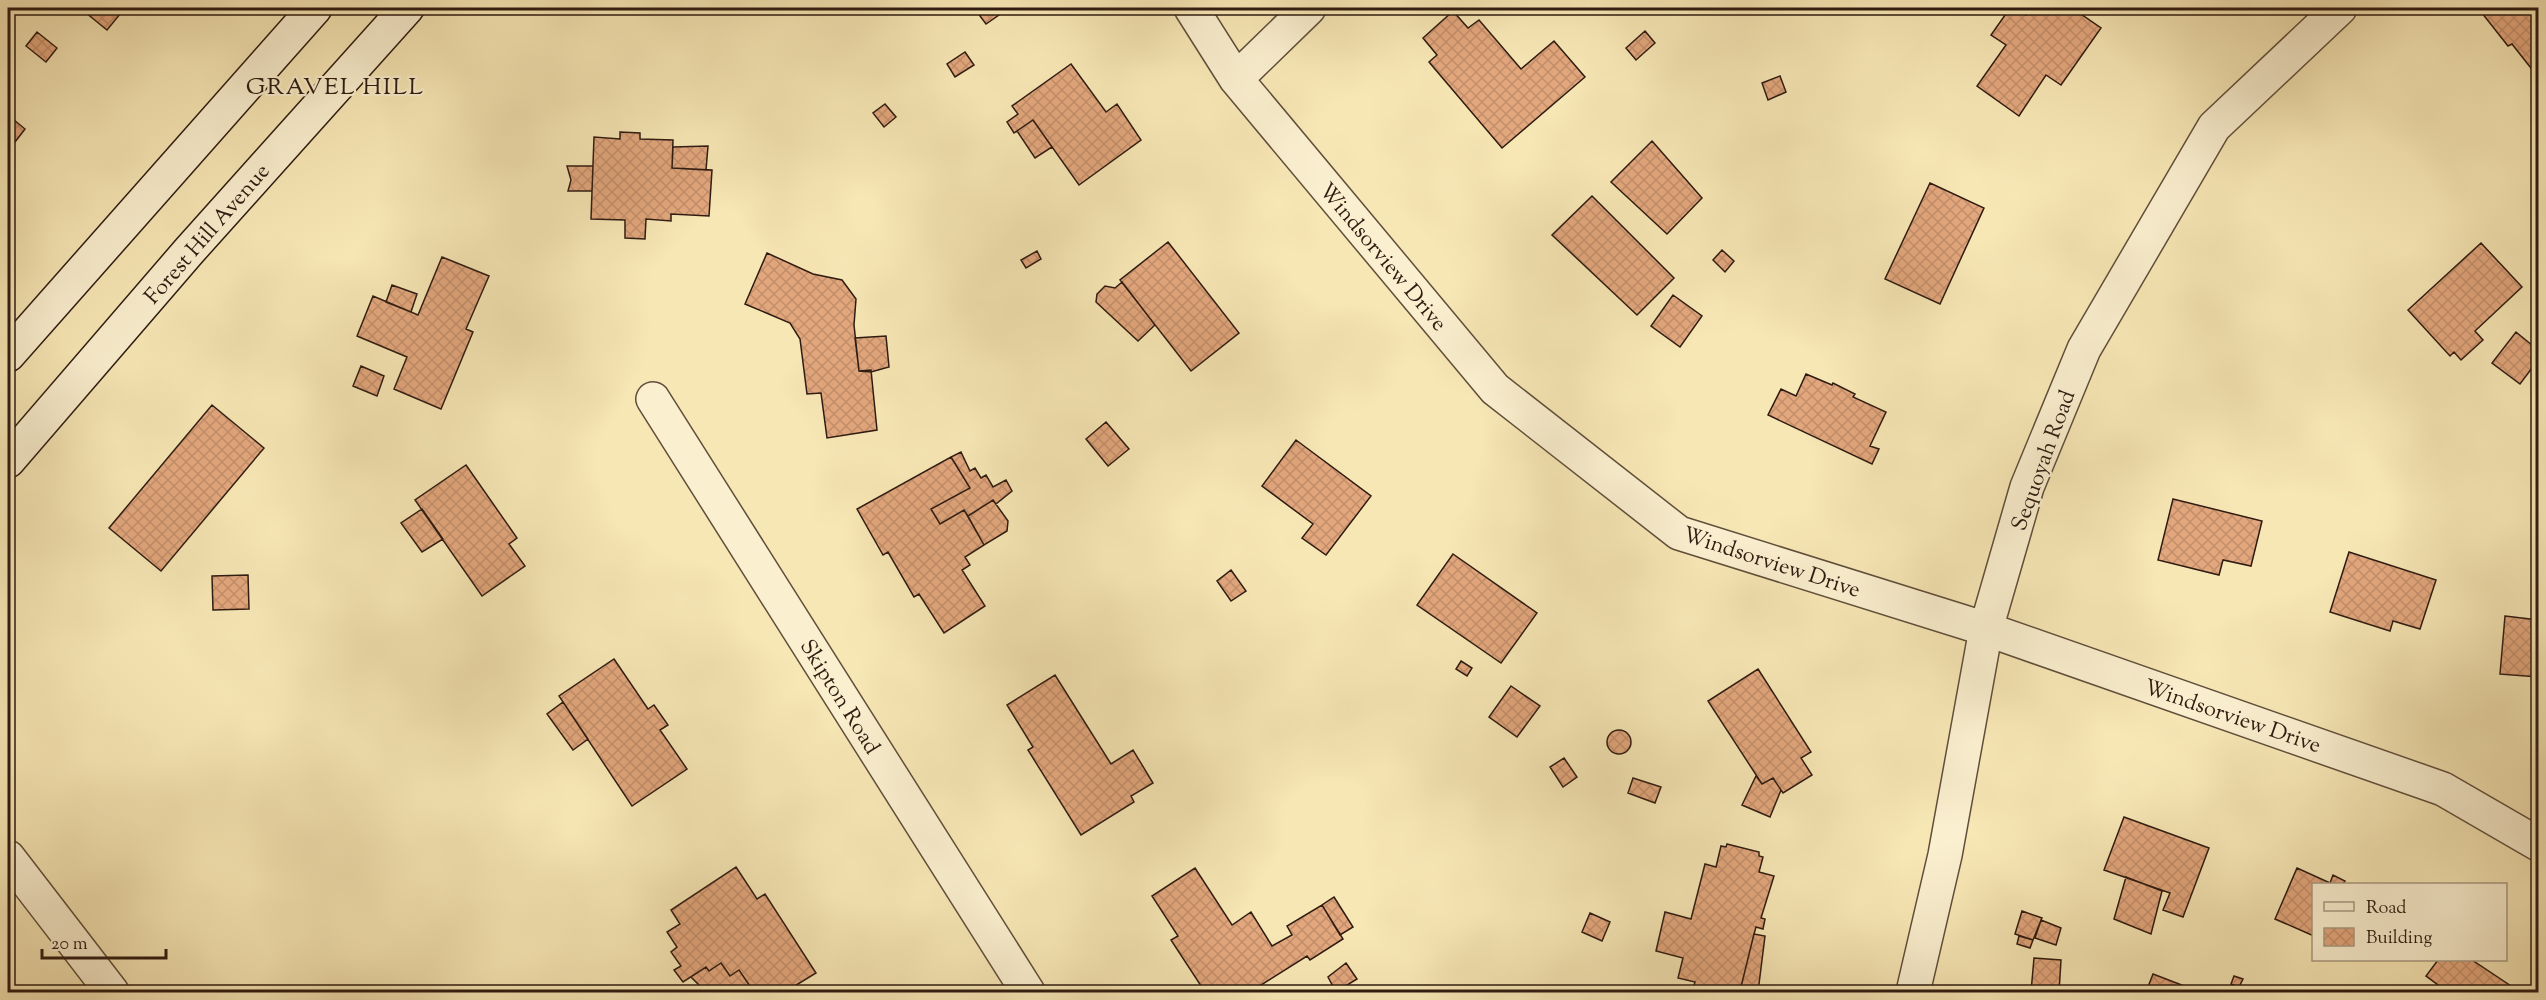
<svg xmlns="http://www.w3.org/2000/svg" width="2546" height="1000" viewBox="0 0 2546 1000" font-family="'Sorts Mill Goudy',serif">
	<defs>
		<pattern id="building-cross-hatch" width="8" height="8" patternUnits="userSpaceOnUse" patternTransform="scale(1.5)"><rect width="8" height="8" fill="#e3a77d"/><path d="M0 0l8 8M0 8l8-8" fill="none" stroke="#c38f6b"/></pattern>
	</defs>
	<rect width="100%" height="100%" fill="#f7e7b5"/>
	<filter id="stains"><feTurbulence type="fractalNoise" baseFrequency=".00333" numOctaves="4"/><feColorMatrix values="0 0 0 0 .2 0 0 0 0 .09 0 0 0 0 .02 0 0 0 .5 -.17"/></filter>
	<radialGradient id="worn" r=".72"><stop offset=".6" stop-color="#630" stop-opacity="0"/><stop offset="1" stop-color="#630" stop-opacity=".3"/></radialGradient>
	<path fill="url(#building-cross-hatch)" stroke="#2e1b11" stroke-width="1.5" d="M80 8H125L107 30Z
		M974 8H1009L986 24Z
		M2010 8H2015L2026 15 2032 8H2072L2101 28 2061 85 2046 75 2019 116 1977 86 2006 45 1991 35Z
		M2478 8H2538V77L2512 44 2508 46Z
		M1453 11 1468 28 1479 20 1521 69 1554 41 1585 77 1502 148 1429 62 1437 55 1423 38Z
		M1645 31 1655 43 1636 60 1626 48Z
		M37 32 57 48 46 62 26 46Z
		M965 52 974 65 955 77 947 64Z
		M1071 64 1106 112 1117 104 1141 140 1079 185 1033 120 1014 133 1007 122 1018 114 1012 106Z
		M1780 76 1786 92 1768 100 1762 83Z
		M885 104 896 117 884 127 873 113Z
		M8 115 25 129 8 151Z
		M1033 120 1052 147 1035 158 1017 131Z
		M620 132 640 133V139L673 140 672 168 712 170 709 216 671 214V221L646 219 645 239 625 238V220L591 219 594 137 620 139Z
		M1652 141 1702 198 1667 234 1611 182Z
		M708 146 706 170 672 168 673 147Z
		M567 166H593L592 191H568L571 180Z
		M1930 183 1984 208 1940 304 1885 279Z
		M1592 196 1674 278 1637 315 1552 235Z
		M1168 242 1239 333 1191 371 1120 280Z
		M2481 243 2522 287 2475 331 2483 340 2461 360 2454 352 2450 356 2408 310Z
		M1722 250 1734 261 1725 272 1713 260Z
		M1037 251 1041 259 1026 268 1021 260Z
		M767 253 813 274 842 280 856 299 854 325 859 371 871 370 877 430 827 438 821 393 807 394 800 339 790 323 745 304Z
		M442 257 489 276 466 329 473 332 441 409 394 389 407 357 357 336 373 296 418 315Z
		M1122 282 1155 325 1138 341 1096 302 1097 294 1105 286 1115 288Z
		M392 285 417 294 411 312 386 302Z
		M1673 295 1702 316 1680 347 1651 326Z
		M2516 332 2538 350V360L2520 384 2492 363Z
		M886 336 889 367 871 372 859 371 855 338Z
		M361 366 384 376 377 396 353 386Z
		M1806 374 1832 385 1833 383 1855 394 1853 397 1886 412 1870 446 1879 449 1872 464 1768 415 1781 389 1796 396Z
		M212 405 264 448 161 571 109 528Z
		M1106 422 1129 449 1108 466 1086 439Z
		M1296 440 1371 496 1326 555 1302 538 1313 524 1262 486Z
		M961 452 970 471 975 468 981 478 986 475 993 487 1006 480 1012 491 996 504 993 500 968 516 964 510 940 524 931 509 970 488 951 457Z
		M951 457 970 488 931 509 940 524 964 510 984 545 965 557 970 565 962 570 985 606 944 633 919 594 914 597 888 552 883 555 857 509Z
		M466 465 517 538 509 544 525 566 482 596 415 500Z
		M2173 499 2262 521 2251 566 2223 560 2219 575 2158 560Z
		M993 500 1008 521 1007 531 984 545 968 516Z
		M422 509 443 539 422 552 401 523Z
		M2349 552 2436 580 2420 629 2393 621 2390 631 2330 612Z
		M1453 554 1537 613 1501 663 1417 605Z
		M1231 570 1246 591 1231 601 1217 581Z
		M248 575 249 609 213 610 212 576Z
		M2505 616 2538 620V677L2500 674Z
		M614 659 648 709 654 705 668 725 660 730 687 769 632 806 559 696Z
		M1461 661 1472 668 1467 676 1456 669Z
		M1758 669 1811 752 1801 758 1812 775 1783 793 1773 778 1762 784 1708 701Z
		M1055 675 1111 764 1133 750 1153 783 1131 796 1134 802 1081 835 1028 750 1033 747 1007 705Z
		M1511 686 1540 706 1517 737 1489 717Z
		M563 702 588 739 573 750 547 714Z
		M1607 742a12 12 0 1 1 24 0a12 12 0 1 1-24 0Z
		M1564 758 1577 777 1563 787 1550 767Z
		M1756 776 1762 784 1773 778 1781 790 1770 817 1742 805Z
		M1633 778 1661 787 1655 803 1628 793Z
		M2124 817 2209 848 2183 917 2163 910 2170 893 2104 870Z
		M1727 844 1759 852V856L1763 857 1759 872 1774 876 1761 918 1765 919 1763 929 1756 927 1754 934 1740 991 1745 992H1692L1695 982 1678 978 1683 958 1656 951 1665 912 1691 919 1705 864 1716 867 1721 846 1726 847Z
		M736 867 757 899 765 894 816 973 785 992H754L739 970 730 976 721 963 709 971 706 967 683 982 674 970 681 966 671 952 677 947 667 932 680 924 671 910Z
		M1195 868 1232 925 1251 912 1272 946 1292 935 1287 926 1322 905 1343 939 1310 960 1307 956 1250 992H1205L1171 940 1178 936 1152 896Z
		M2297 868 2330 883 2333 875 2345 881 2343 884H2314V936L2275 919Z
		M2126 877 2162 891 2151 934 2114 919Z
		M1334 897 1353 927 1340 935 1322 905Z
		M2022 911 2042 918 2033 940 2015 934Z
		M1590 913 1610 922 1602 941 1582 932Z
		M2041 920 2061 928 2056 945 2035 938Z
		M1754 934 1765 936 1758 992H1745L1740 991Z
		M2019 936 2033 940 2030 948 2017 944Z
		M2034 958 2061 960 2059 992H2031Z
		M2438 960H2472L2520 992H2433L2438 985 2426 976Z
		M721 963 730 976 739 970 754 992H706L691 977 706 967 709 971Z
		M1346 963 1357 979 1336 992 1328 977Z
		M2153 974 2192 989 2191 992H2146Z
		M2234 976 2243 979 2239 987 2231 984Z"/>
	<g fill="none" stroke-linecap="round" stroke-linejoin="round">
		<g stroke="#604e3a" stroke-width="36">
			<path id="street" d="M1191 8 1236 79 1495 389 1679 533 1986 629 2443 789 2538 844
				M1236 79 1309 8
				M653 399 1028 992
				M8 857 112 992
				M1913 992 1945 855 1986 629 2027 487 2084 349 2214 127 2340 8"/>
		</g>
		<g stroke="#2e1b11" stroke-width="36">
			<path id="secondary" d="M8 355 315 8
				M8 461 189 251 407 8"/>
		</g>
		<use href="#street" stroke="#faefcf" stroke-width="33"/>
		<use href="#secondary" stroke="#faefcf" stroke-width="33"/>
	</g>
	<g text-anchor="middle" stroke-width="4.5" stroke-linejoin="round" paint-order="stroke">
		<g font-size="22" fill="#2e1b11" stroke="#faefcf">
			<text transform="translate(206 233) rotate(-49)" y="8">Forest Hill Avenue</text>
			<text transform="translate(1384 256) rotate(50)" y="8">Windsorview Drive</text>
			<text transform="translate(2042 460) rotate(-70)" y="8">Sequoyah Road</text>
			<text transform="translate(1772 561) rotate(18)" y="8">Windsorview Drive</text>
			<text transform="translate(841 696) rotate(58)" y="8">Skipton Road</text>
			<text transform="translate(2233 715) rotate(19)" y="8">Windsorview Drive</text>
		</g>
		<g font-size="24" letter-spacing="1.5" fill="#2e1b11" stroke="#faefcf">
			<text x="335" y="94">GRAVEL HILL</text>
		</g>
	</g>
	<rect width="2546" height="1000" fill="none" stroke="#f7e7b5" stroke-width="30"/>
	<rect x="9" y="9" width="2528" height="982" fill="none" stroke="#2e1b11" stroke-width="3"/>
	<rect x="15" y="15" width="2516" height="970" fill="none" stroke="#2e1b11" stroke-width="1.5"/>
	<rect x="2312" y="883" width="195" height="78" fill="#faefcf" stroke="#a89a83" stroke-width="1.5"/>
	<rect x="2324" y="902" width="30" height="9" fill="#faefcf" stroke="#a89a83" stroke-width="1.5"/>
	<text x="2366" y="913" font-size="18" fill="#2e1b11">Road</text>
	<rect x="2324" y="928" width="30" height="18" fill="url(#building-cross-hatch)" stroke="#a89a83" stroke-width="1.5"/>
	<text x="2366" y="943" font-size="18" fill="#2e1b11">Building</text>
	<path d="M42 949v9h124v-9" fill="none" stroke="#2e1b11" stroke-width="3"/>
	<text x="51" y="949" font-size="18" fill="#2e1b11" stroke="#faefcf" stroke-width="4.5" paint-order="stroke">20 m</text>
	<rect width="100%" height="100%" filter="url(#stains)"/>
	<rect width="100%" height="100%" fill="url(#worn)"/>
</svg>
